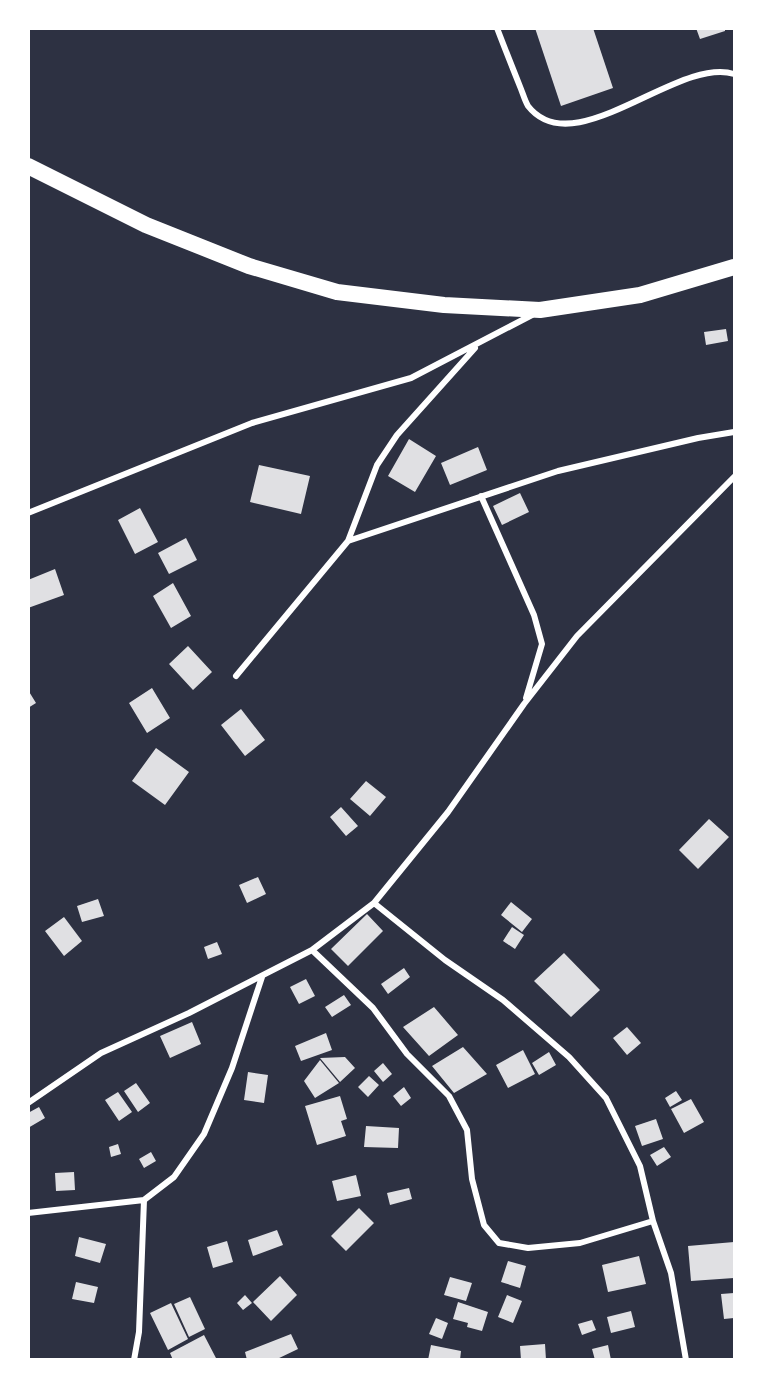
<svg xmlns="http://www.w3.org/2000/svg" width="763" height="1388" viewBox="0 0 763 1388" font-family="'PT Serif',serif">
	<rect width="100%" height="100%" fill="#2d3142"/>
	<path fill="#e0e0e3" d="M535 28H593L613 88 561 106Z
		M696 28H725V31L700 39Z
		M726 329 728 341 706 345 704 332Z
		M409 439 436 456 415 492 388 476Z
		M478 447 487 470 450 485 441 463Z
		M259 465 310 476 301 514 250 502Z
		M520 493 529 512 502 525 493 506Z
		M140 508 158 542 135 554 118 520Z
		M186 538 197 560 169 574 158 553Z
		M55 569 64 595 28 608V580Z
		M173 583 191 616 171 628 153 596Z
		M188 646 212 672 193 690 169 664Z
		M152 688 170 718 147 733 129 703Z
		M28 690 36 703 28 708Z
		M241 709 265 740 245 756 221 725Z
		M156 748 189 772 165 805 132 781Z
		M366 781 386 797 370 816 350 799Z
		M341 807 358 826 346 836 330 817Z
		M709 819 729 837 698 869 679 850Z
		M258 877 266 894 247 903 239 885Z
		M98 899 104 916 82 922 77 906Z
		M511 902 532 919 522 932 501 915Z
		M367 914 383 931 348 966 331 949Z
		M64 917 82 941 64 956 45 931Z
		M512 927 524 935 515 949 503 941Z
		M217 942 222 954 208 959 204 947Z
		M564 953 600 990 571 1017 534 981Z
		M404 968 410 977 388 994 381 984Z
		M306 979 315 996 299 1004 290 987Z
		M344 995 351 1005 332 1017 325 1007Z
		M434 1007 458 1035 429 1056 403 1027Z
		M192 1022 201 1044 170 1058 160 1036Z
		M627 1027 641 1043 627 1055 613 1038Z
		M326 1033 332 1050 301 1061 295 1046Z
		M463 1047 487 1074 454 1093 432 1066Z
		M523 1050 535 1074 508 1088 496 1065Z
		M549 1052 556 1065 539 1075 532 1063Z
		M345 1057 355 1068 340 1082 320 1058Z
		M320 1060 339 1083 315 1098 304 1081Z
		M383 1063 392 1074 383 1082 374 1071Z
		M248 1072 268 1075 264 1103 244 1100Z
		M369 1076 379 1085 368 1097 358 1087Z
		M136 1083 150 1103 138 1112 124 1091Z
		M404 1087 411 1098 401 1106 393 1096Z
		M676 1091 682 1100 670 1107 665 1098Z
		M118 1092 132 1112 119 1121 105 1100Z
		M340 1096 347 1119 341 1121 346 1136 317 1145 305 1106Z
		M691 1099 704 1122 684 1133 671 1109Z
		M39 1107 45 1118 28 1128V1113Z
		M656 1119 663 1139 642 1146 635 1126Z
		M366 1126 399 1128 398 1148 364 1147Z
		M118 1144 121 1154 111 1157 109 1147Z
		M664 1147 671 1157 657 1166 650 1155Z
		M151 1152 156 1161 144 1168 139 1159Z
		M74 1172 75 1190 56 1191 55 1173Z
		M356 1175 361 1196 337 1201 332 1181Z
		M409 1188 412 1199 390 1205 387 1193Z
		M359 1208 374 1223 346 1251 331 1236Z
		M277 1230 283 1245 253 1256 248 1240Z
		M79 1237 106 1244 100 1263 75 1256Z
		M227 1241 233 1262 213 1268 207 1247Z
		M734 1242V1278L691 1281 688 1246Z
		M639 1256 646 1284 608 1292 602 1265Z
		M508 1261 526 1266 520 1288 501 1282Z
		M280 1276 297 1295 271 1321 253 1302Z
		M450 1277 472 1283 466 1301 444 1295Z
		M76 1282 98 1287 94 1303 72 1299Z
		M734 1293V1318L724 1319 721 1294Z
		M245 1295 252 1303 243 1310 237 1303Z
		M507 1295 522 1301 513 1323 498 1317Z
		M190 1297 205 1329 189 1337 174 1304Z
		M458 1302 488 1312 482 1331 467 1327 468 1323 453 1319Z
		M171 1303 188 1339 168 1350 150 1313Z
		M631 1311 635 1327 611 1333 607 1317Z
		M436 1318 448 1323 442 1339 429 1334Z
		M592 1320 596 1330 582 1335 578 1324Z
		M291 1334 298 1349 275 1360H247L245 1352Z
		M204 1335 217 1360H173L170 1353Z
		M545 1344 546 1360H521L520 1346Z
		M431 1345 461 1351 460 1360H428Z
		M608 1345 611 1360H595L592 1349Z"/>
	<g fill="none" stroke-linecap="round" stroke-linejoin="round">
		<path stroke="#fff" stroke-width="6" d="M497 28C505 49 513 69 521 89 523 94 525 101 528 106 574 165 678 56 734 74
			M481 496 534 615 542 644 526 698
			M28 513 252 423 411 378 532 315
			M348 541 558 471 698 438 734 432
			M236 676 348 541 377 465 397 435 475 348
			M374 903 445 960 503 1000 569 1057 606 1098 640 1166 653 1221 671 1273 686 1360
			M312 950 373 1008 407 1054 449 1096 467 1130 472 1179 484 1225 499 1243 528 1248 580 1243 653 1221
			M28 1103 101 1053 189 1013 312 950 374 903 448 812 524 704 577 636 734 477
			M28 1213 144 1200 174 1177 204 1134 232 1068 262 977
			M134 1360 139 1332 144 1200"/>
		<path stroke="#fff" stroke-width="16" d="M28 166 146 225 249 266 337 292 444 305 540 310 640 295 734 267"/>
	</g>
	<rect width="763" height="1388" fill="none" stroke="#ffffff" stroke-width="60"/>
</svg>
